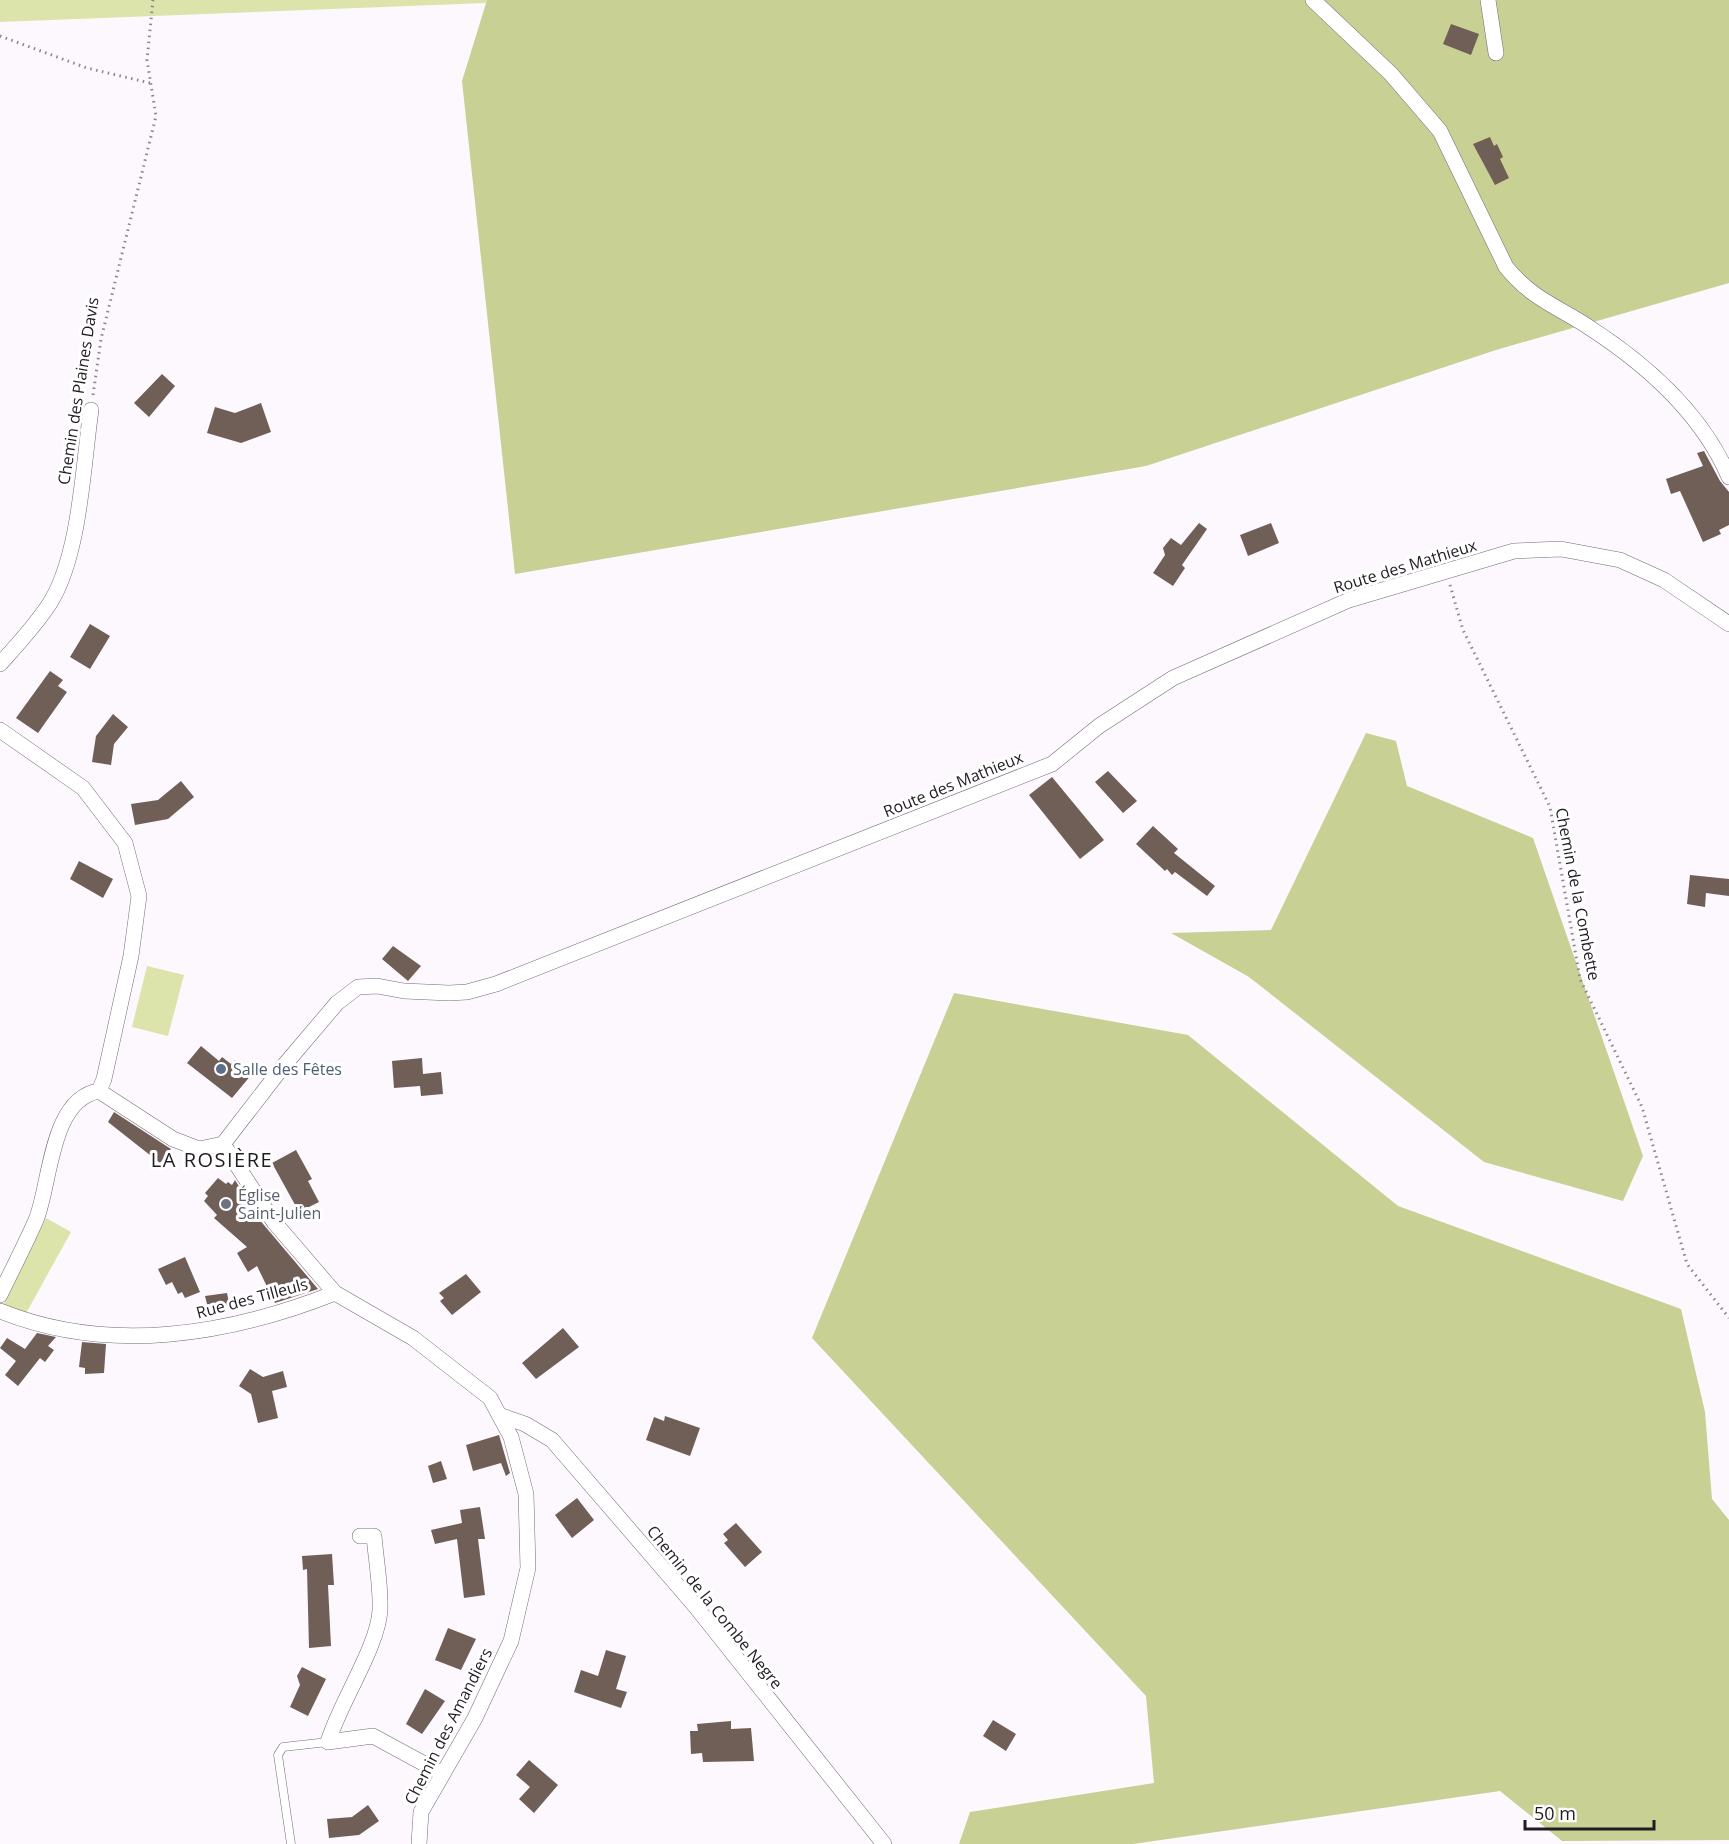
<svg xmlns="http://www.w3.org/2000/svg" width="1729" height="1844" viewBox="0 0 1729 1844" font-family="'Open Sans',sans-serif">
	<rect width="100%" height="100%" fill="#fdf8fe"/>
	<path fill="#dce4ab" d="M0 0H487L486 3 0 22Z
		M147 966 184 975 168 1036 132 1027Z
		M46 1218 71 1232 24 1317 2 1307Z"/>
	<path fill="#c8d094" d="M487 0H1729V283L1496 350 1146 466 515 574 462 81Z
		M1366 733 1396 741 1407 786 1533 838 1643 1156 1623 1201 1484 1162 1249 977 1171 933 1271 930Z
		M954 993 1188 1035 1398 1206 1681 1309 1705 1412 1712 1499 1729 1520V1840L1562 1841 1500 1791 1133 1844H959L970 1812 1154 1783 1146 1696 812 1338Z"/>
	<path fill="#705f57" d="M1451 24 1479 34 1471 55 1443 44Z
		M1490 137 1494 146 1497 144 1503 157 1500 159 1509 178 1495 185 1473 144Z
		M162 374 175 386 149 417 134 403Z
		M261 403 271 432 241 443 207 433 215 407 235 413Z
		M1704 451 1720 481 1729 492V525L1719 530 1721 534 1703 542 1680 491 1671 494 1666 479 1703 466 1697 453Z
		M1199 523 1207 529 1182 565 1185 568 1173 586 1153 573 1165 555 1163 548 1171 538 1181 545Z
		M1271 523 1279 543 1248 556 1240 535Z
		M90 624 110 636 90 669 70 657Z
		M50 671 63 680 58 686 67 692 38 733 16 718Z
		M113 714 128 727 114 744 111 765 92 762 96 736Z
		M1108 771 1137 801 1123 813 1095 782Z
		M1052 777 1104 840 1080 859 1029 795Z
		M181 781 194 797 168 819 135 825 131 804 158 800Z
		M1153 826 1178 849 1174 853 1215 886 1207 896 1175 872 1172 875 1167 869 1165 871 1136 844Z
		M79 861 113 879 103 898 70 879Z
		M1690 875 1729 879V896L1706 893 1705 907 1687 904Z
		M393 946 421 966 408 981 382 959Z
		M201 1046 219 1061 222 1057 231 1064 235 1060 252 1074 232 1098 187 1063Z
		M422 1058 423 1074 441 1072 443 1094 421 1096 420 1086 394 1088 392 1061Z
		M114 1112 171 1149 160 1163 108 1122Z
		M296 1150 312 1179 308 1181 319 1202 299 1212 272 1163Z
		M218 1178 226 1184 228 1182 232 1185 235 1180 245 1196 242 1199 318 1289 275 1303 257 1266 248 1272 237 1253 247 1247 214 1218 217 1215 204 1201 208 1196 205 1193Z
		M185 1257 200 1292 185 1298 182 1292 178 1294 172 1282 166 1285 158 1269Z
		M466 1274 481 1292 452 1315 440 1301 444 1298 439 1293Z
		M227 1293 230 1308 209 1312 205 1296Z
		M563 1328 579 1347 536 1379 522 1363Z
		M37 1333 56 1337 48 1346 54 1350 45 1362 40 1358 18 1386 5 1375 16 1361 0 1348 7 1338 25 1349Z
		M82 1342 106 1344 104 1373 85 1374V1368L79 1367Z
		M250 1369 263 1377 283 1371 287 1387 272 1391 278 1418 258 1423 251 1394 239 1386Z
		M665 1416 700 1428 690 1456 646 1440 654 1417 664 1421Z
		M499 1435 510 1473 506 1476 501 1463 473 1471 466 1445Z
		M441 1461 447 1479 433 1483 428 1466Z
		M577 1498 594 1520 572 1538 555 1515Z
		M480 1507 485 1539H478L485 1595 464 1598 457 1539 435 1544 431 1530 462 1523 460 1510Z
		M736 1523 762 1552 745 1567 724 1543 728 1540 723 1534Z
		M332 1554 334 1585H328L331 1646 309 1648 307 1569 303 1570 302 1556Z
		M448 1628 476 1639 461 1670 435 1660Z
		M606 1650 626 1656 616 1689 627 1692 621 1708 574 1692 581 1670 598 1676Z
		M302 1667 326 1679 308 1716 290 1707 300 1685 297 1676Z
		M425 1689 445 1701 422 1734 406 1724Z
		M993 1720 1016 1734 1006 1751 983 1736Z
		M731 1721V1729L751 1728 754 1761 703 1762 702 1753 691 1754 690 1731H698L697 1724Z
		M529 1760 558 1785 534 1813 519 1799 530 1787 516 1775Z
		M368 1805 379 1821 359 1835 329 1838 327 1819 352 1817Z"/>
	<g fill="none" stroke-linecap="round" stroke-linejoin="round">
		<g stroke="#746a78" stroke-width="9">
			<path id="service" d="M291 1844 278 1755 283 1747 328 1742"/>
		</g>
		<g stroke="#746a78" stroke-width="16">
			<path id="minor" d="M1313 0 1391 74 1440 131 1506 267C1533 300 1557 306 1590 328 1647 365 1702 414 1729 477
				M1488 0 1496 53
				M0 664C17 645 36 625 50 603 80 555 83 466 91 410
				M0 730 83 788 125 843 139 896 131 956 104 1079 99 1091
				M99 1091 173 1139 199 1149 223 1144
				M223 1144 281 1069 337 1003 358 987 377 986 404 991 449 993 467 992 496 984 1052 764 1099 726 1173 678 1349 600 1514 551 1561 549 1620 560 1664 580 1729 624
				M223 1144 274 1222 335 1293 413 1338 490 1398 511 1437 526 1494 528 1568 511 1641 475 1718 421 1812 419 1844
				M0 1295C12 1270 25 1245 36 1220 51 1183 50 1099 99 1091
				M0 1311C109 1355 229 1335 335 1293
				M499 1415 525 1424 552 1440 696 1607 884 1844
				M360 1536H374C376 1560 381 1586 380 1610 378 1647 340 1702 328 1742L373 1736 443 1774"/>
		</g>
		<path stroke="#8b868c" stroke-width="3" stroke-dasharray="1.5 4.5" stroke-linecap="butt" d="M0 36 87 68 150 83
			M93 395 101 339 156 116 147 60 153 0
			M1450 585 1463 630 1550 807 1580 979 1642 1107 1687 1264 1729 1318"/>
		<use href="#service" stroke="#fff" stroke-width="8"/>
		<use href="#minor" stroke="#fff" stroke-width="15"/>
	</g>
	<circle fill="#5c6f8a" stroke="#fff" stroke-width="2" cx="221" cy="1069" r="6"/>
	<circle fill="#6b7280" stroke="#fff" stroke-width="2" cx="226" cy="1204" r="6"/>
	<g text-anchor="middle" stroke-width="6" stroke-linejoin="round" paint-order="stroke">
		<g font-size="16" fill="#211c22" stroke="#fff">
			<text transform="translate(78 391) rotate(-81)" y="6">Chemin des Plaines Davis</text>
			<text transform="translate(1405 566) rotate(-17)" y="6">Route des Mathieux</text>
			<text transform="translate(953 784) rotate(-22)" y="6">Route des Mathieux</text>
			<text transform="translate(1578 894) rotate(79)" y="6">Chemin de la Combette</text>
			<text transform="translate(252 1298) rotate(-15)" y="6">Rue des Tilleuls</text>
			<text transform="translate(715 1607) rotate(51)" y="6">Chemin de la Combe Negre</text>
			<text transform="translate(448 1726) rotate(-63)" y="6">Chemin des Amandiers</text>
		</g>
		<g font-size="16" fill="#4e5e75" stroke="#fff" text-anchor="start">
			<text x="233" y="1075">Salle des Fêtes</text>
		</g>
		<g font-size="16" fill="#5b616d" stroke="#fff" text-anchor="start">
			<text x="238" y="1201">Église<tspan x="238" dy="18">Saint-Julien</tspan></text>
		</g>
		<g font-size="20" letter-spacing="1.5" fill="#211c22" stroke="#fff">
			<text x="212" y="1167">LA ROSIÈRE</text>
		</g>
	</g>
	<path d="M1525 1820v9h129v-9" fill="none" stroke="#211c22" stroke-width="3"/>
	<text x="1534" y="1820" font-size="18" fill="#211c22" stroke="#ffffff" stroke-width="4.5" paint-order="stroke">50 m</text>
</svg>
